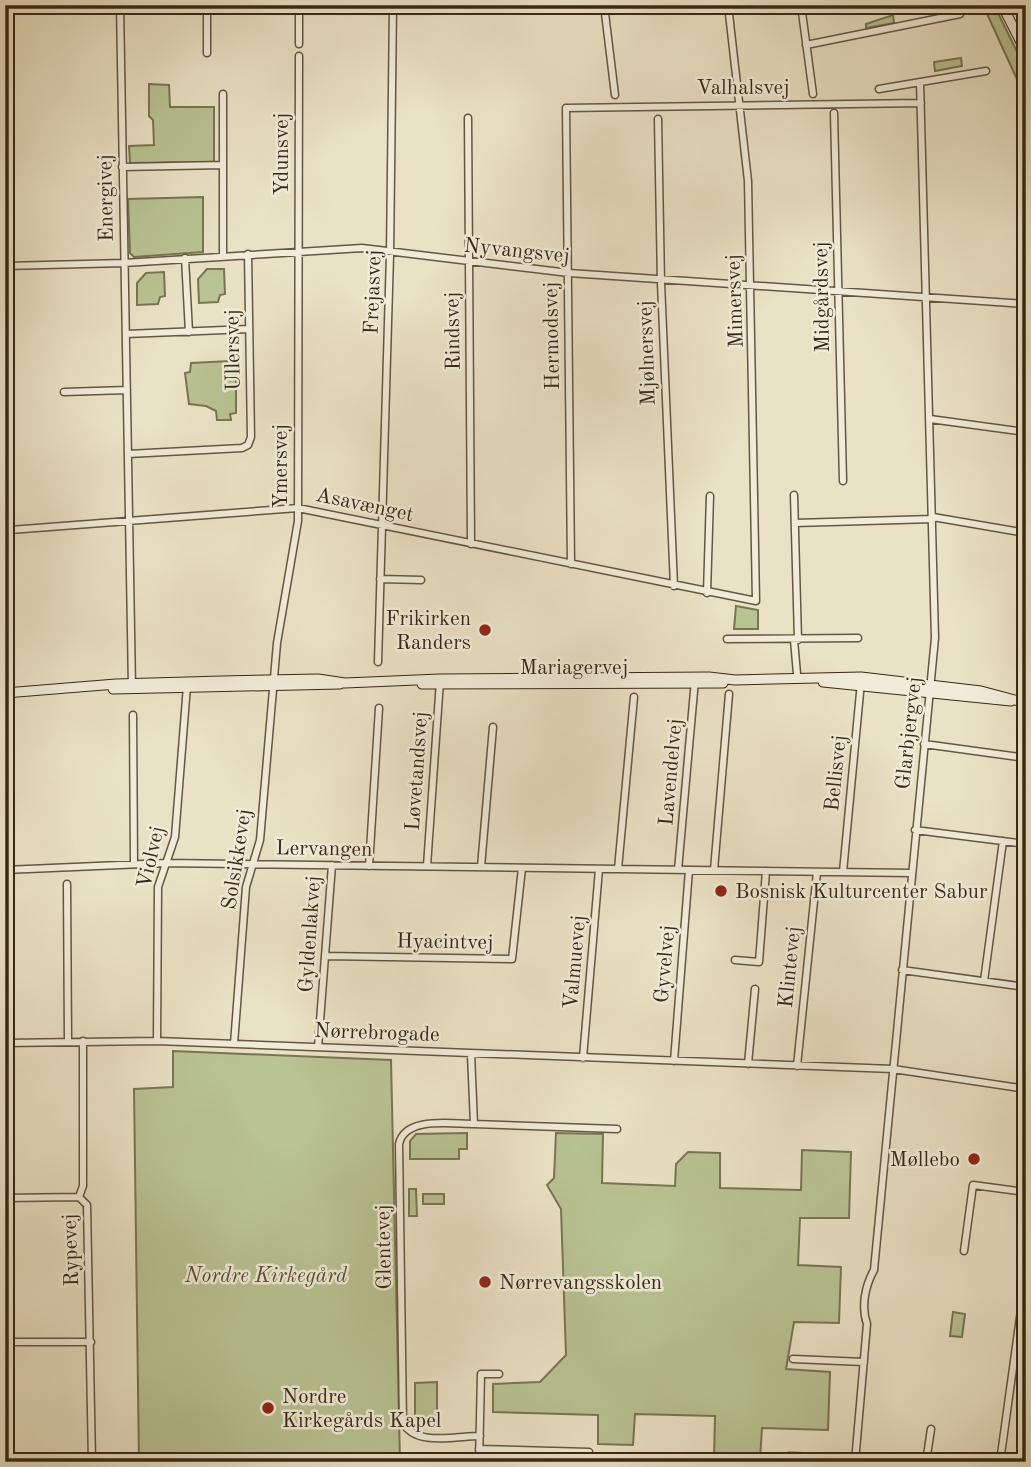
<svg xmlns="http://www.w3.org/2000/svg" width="1031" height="1467" viewBox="0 0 1031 1467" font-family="'Old Standard TT',serif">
	<rect width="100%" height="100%" fill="#eae2c5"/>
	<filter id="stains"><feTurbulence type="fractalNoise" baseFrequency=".00286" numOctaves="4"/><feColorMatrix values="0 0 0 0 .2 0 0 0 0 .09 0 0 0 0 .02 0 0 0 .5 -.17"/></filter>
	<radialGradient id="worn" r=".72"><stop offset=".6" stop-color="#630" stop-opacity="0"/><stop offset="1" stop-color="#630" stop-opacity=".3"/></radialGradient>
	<path fill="#b9c393" stroke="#787554" stroke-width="2" d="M983 5H994L1026 70V99Z
		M893 15 894 23 866 28V24Z
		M961 58 962 66 935 71 934 62Z
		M149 84 169 85 170 107H214V162L130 163 129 146 154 145 153 120 149 116Z
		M203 197V252L134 257 130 253 128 199Z
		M207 269H224L225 294 220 295 218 302 199 303 198 279Z
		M164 272 165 296 160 297 158 304 137 305V283L146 273Z
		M230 361V367H236V413L230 414 231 420H217L216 411 206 406 189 404 185 373 190 372 191 363Z
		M736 606 758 610V629H734Z
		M173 1051 391 1060 400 1462H139L134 1089 173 1087Z
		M467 1133V1149H459V1159H410V1141L416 1134Z
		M556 1133 603 1134 602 1183 675 1186 676 1164 688 1152 720 1153V1188L801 1190 802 1150 851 1152 849 1218H800L798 1265 841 1267 839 1323 794 1322 786 1369 830 1372 828 1430 762 1428 760 1459 714 1458 715 1416 635 1414 633 1445 598 1444V1415L493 1412V1384L540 1382 566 1355 561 1209 547 1185 554 1178Z
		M409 1189H416L417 1216H409Z
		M423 1194H444V1204H423Z
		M953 1312 965 1314 962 1337 950 1336Z
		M437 1382V1423H415V1383Z"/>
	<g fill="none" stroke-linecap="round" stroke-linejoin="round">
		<g stroke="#645641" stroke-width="9">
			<path id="street" d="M8 5 6 144 10 693
				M120 5 132 687
				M207 5V53
				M604 5 615 95
				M801 5 813 94
				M299 44V5
				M806 45 960 14
				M879 89 986 71
				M223 94V256
				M834 113 843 481
				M468 118 471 544
				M658 119 661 283 674 586
				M122 167 223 165
				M185 258 189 332
				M5 266 124 263 362 248 569 273 1026 304
				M126 334 249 329
				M64 392 127 390
				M930 419 1026 432
				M128 454 242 448 248 445 251 437 248 254
				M794 495 798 640
				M933 517 1026 533
				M795 523 933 519
				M10 530 298 508 756 601 748 181 728 5
				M571 564 566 108 921 103
				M380 579 421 580
				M707 593 710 496
				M727 639 858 638
				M794 640 797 674
				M378 662 390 255 393 5
				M133 715 134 864
				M924 744 1026 758
				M915 830 1026 844
				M369 866 379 708
				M427 866 440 681
				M481 867 493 727
				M618 869 634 697
				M5 870 166 863 911 873
				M678 870 695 680
				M714 870 729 694
				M843 872 861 682
				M67 884 68 1041
				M326 956 512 959 522 868
				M735 960 759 962 766 871
				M902 970 1026 987
				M984 981 1003 841
				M157 1041 158 887 175 837 187 686
				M5 1043 157 1041 893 1069 1026 1089
				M234 1044 246 887 260 840 277 643 298 521 299 56
				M318 1047 332 865
				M471 1054 474 1124C451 1124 405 1116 399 1144L403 1422C414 1447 457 1436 480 1436
				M583 1058 599 869
				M674 1061 689 870
				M748 1064 755 989
				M797 1066 817 872
				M474 1124 617 1129
				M79 1197 87 1205 92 1462
				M79 1197 83 1186V1041
				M5 1198 79 1197
				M964 1251 973 1185 1026 1192
				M5 1342H91
				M793 1359 864 1362
				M479 1449 589 1452 588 1462
				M479 1462 481 1374H499
				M789 1462V1456L819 1457V1462
				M855 1462 867 1324C861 1307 865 1286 874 1270L935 638 920 82
				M926 1462 931 1429
				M1000 1462 1026 1274"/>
		</g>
		<g stroke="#382715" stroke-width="11">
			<path id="secondary" d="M1002 5 1026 52
				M823 682 1011 701
				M422 684 723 683
				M113 689 340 684
				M5 693 116 684 222 681 318 679 345 683 440 679 709 677 735 680 861 677 981 691 1026 703"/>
		</g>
		<use href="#street" stroke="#f1ecd9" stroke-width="6"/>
		<use href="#secondary" stroke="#f1ecd9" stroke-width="9"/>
	</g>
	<g fill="#8f2418" stroke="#f1ecd9" stroke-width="2.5">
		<circle cx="485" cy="630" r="7"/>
		<circle cx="721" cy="891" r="7"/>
		<circle cx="974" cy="1159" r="7"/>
		<circle cx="485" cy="1282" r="7"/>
		<circle cx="268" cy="1408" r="7"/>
	</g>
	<g text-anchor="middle" stroke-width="5" stroke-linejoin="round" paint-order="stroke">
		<g font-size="21" fill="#382715" stroke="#f1ecd9">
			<text x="743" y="94">Valhalsvej</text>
			<text transform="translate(281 154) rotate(-90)" y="7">Ydunsvej</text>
			<text transform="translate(105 198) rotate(-91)" y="7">Energivej</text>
			<text transform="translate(517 250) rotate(6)" y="7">Nyvangsvej</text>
			<text transform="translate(372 292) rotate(-88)" y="7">Frejasvej</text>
			<text transform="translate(821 297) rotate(-91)" y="7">Midgårdsvej</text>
			<text transform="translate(734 301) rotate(-92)" y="7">Mimersvej</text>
			<text transform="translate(452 331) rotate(-91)" y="7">Rindsvej</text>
			<text transform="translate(551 336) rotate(-91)" y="7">Hermodsvej</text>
			<text transform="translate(232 350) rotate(-91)" y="7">Ullersvej</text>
			<text transform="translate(646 353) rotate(-92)" y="7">Mjølnersvej</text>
			<text transform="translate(280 466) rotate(-90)" y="7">Ymersvej</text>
			<text transform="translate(365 504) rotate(12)" y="7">Asavænget</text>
			<text x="574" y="674">Mariagervej</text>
			<text transform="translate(908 733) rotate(-84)" y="7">Glarbjergvej</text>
			<text transform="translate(416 771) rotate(-86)" y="7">Løvetandsvej</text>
			<text transform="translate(670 772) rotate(-85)" y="7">Lavendelvej</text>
			<text transform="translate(835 773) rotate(-84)" y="7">Bellisvej</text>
			<text transform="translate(324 848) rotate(1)" y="7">Lervangen</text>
			<text transform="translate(150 857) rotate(-77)" y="7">Violvej</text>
			<text transform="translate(236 859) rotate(-81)" y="7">Solsikkevej</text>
			<text transform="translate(309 934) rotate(-86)" y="7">Gyldenlakvej</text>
			<text transform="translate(445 941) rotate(1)" y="7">Hyacintvej</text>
			<text transform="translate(574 962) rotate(-85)" y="7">Valmuevej</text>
			<text transform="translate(664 964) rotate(-85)" y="7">Gyvelvej</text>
			<text transform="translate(789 967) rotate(-84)" y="7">Klintevej</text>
			<text transform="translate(377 1032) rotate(2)" y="7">Nørrebrogade</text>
			<text transform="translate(383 1247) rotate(-91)" y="7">Glentevej</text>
			<text transform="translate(70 1250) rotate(-92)" y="7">Rypevej</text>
		</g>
		<g font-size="21" fill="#382715" stroke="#f1ecd9" text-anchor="start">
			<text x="471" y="625" text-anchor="end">Frikirken<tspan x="471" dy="24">Randers</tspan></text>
			<text x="735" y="898">Bosnisk Kulturcenter Sabur</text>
			<text x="960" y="1166" text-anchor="end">Møllebo</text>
			<text x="499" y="1289">Nørrevangsskolen</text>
			<text x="282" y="1403">Nordre<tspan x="282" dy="24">Kirkegårds Kapel</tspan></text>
		</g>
		<g font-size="21" font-style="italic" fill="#584e34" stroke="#f1ecd9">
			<text x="266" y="1282">Nordre Kirkegård</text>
		</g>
	</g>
	<rect width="1031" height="1467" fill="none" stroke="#eae2c5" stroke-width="28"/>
	<rect x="7" y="7" width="1017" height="1453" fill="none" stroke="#382715" stroke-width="3.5"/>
	<rect x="14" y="14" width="1003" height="1439" fill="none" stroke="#382715" stroke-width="2"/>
	<rect width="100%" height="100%" filter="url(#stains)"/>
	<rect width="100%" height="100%" fill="url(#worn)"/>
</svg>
